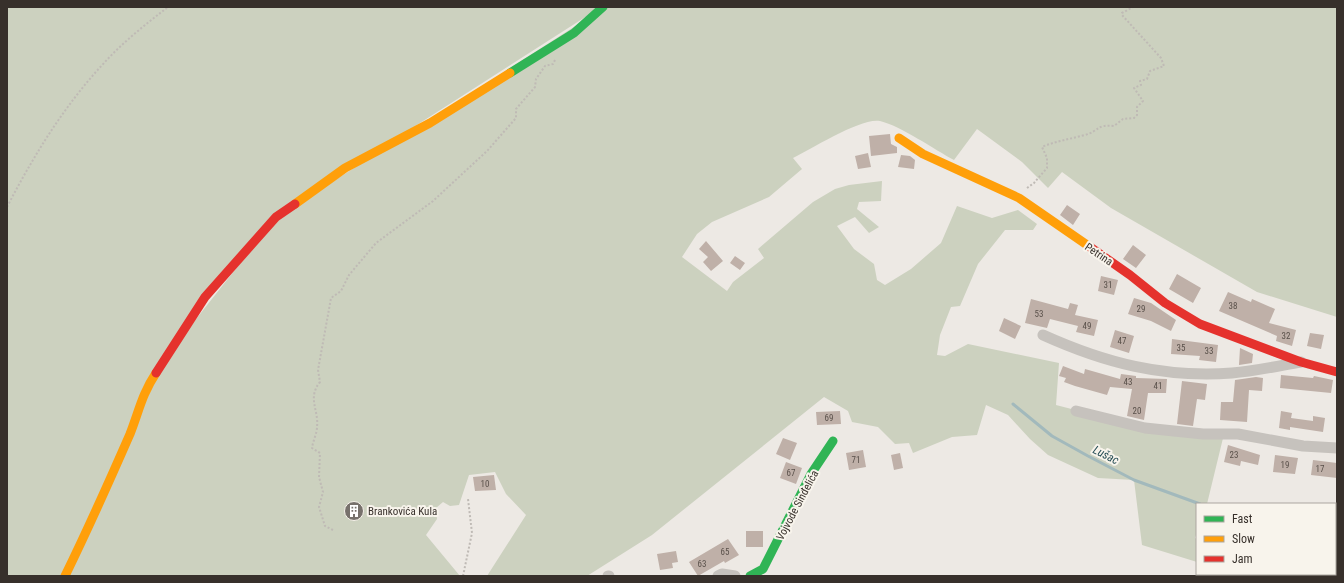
<svg xmlns="http://www.w3.org/2000/svg" width="1344" height="583" viewBox="0 0 1344 583" font-family="'Roboto Condensed',sans-serif">
	<rect width="100%" height="100%" fill="#ede9e4"/>
	<path fill="#ccd1bf" d="M7 7H601L275 216 164 356 63 576H7Z
		M605 7H1337V317L1257 292 1111 208 1062 172 1048 188 1022 162 977 129 954 160C935 150 901 126 880 121 862 117 811 149 793 158L802 169 769 197 712 222 697 234 682 257 727 291 733 282 764 258 758 249 813 202 835 189 849 185 882 181 881 201 859 202 857 209 879 227 869 233 855 217 837 226 854 249 874 264 877 280 885 285 911 269 941 243 957 206 992 218 1018 210 1037 224 1033 230H1005L978 264 960 306 951 307 940 335 937 355 945 356 968 344 1059 363 1056 405 1145 428 1224 434 1207 504H1197V532L1195 538 1197 539V562L1142 545 1134 480 1098 478 1048 455 1030 439 1008 415 986 405 977 435 952 437 913 453 909 443 895 444 878 427 852 422 848 411 824 397 652 535 587 576H487L526 515 506 494 495 472 469 475 459 505 450 506 443 502 436 508 437 519 426 535 460 576H66L166 357 276 218Z
		M1235 574H1318L1319 576H1237Z"/>
	<g fill="none" stroke-linecap="round" stroke-linejoin="round">
		<path stroke="#a2b9bc" stroke-width="3" d="M1013 404 1052 436 1088 456 1134 480 1200 504
			M1335 541H1337"/>
	</g>
	<path fill="#bfb0a8" d="M890 134 891 144 897 147V153L871 156 869 136Z
		M868 153 871 167 858 169 855 156Z
		M901 155 910 156 915 160 914 169 898 167Z
		M1067 205 1080 214 1073 225 1060 215Z
		M706 241 723 261 711 271 703 262 708 257 699 249Z
		M1133 245 1146 255 1136 268 1123 259Z
		M735 256 745 263 740 270 730 263Z
		M1177 274 1201 288 1193 303 1169 289Z
		M1101 276 1118 280 1114 295 1098 291Z
		M1228 292 1251 302 1252 299 1275 309 1269 323 1296 330 1292 346 1276 341 1277 336 1219 311Z
		M1134 298 1151 303 1176 320 1171 331 1151 321 1128 314Z
		M1031 299 1068 309 1070 303 1078 305 1075 315 1098 320 1094 336 1076 332 1078 326 1050 319 1047 328 1025 323Z
		M1004 318 1021 326 1015 339 999 331Z
		M1115 330 1134 336 1129 353 1110 347Z
		M1310 333 1324 335 1321 349 1307 346Z
		M1172 339 1218 345 1216 362 1199 360 1200 356 1171 354Z
		M1240 348 1253 354 1252 363 1239 365Z
		M1063 366 1084 374 1085 369 1120 379 1121 374 1136 376V378L1167 379 1166 393H1148L1144 420 1127 416 1132 389 1110 387 1107 395 1075 386 1064 382 1066 378 1059 376Z
		M1281 375 1313 378 1314 376 1333 380 1331 393 1280 388Z
		M1256 377 1263 378 1262 391 1249 390 1247 422 1220 420 1221 402H1233L1235 380Z
		M1182 381 1207 384 1205 400 1197 399 1193 426 1177 424Z
		M840 411 841 424 817 425 816 412Z
		M1281 411 1292 413 1291 418 1313 421V416L1325 418 1323 432 1290 427V430L1279 428Z
		M783 438 797 443 790 460 776 454Z
		M1228 445 1260 455 1258 465 1241 461 1240 466 1224 462Z
		M863 450 866 467 849 470 846 453Z
		M900 453 903 468 894 470 891 455Z
		M1275 455 1298 458 1295 474 1273 472Z
		M1313 460 1337 463V478L1311 475Z
		M786 462 802 468 796 484 780 478Z
		M494 475 496 490 475 491 473 477Z
		M347 510a7 7 0 1 1 14 0a7 7 0 1 1-14 0Z
		M746 531H763V547H746Z
		M728 539 739 555 725 563 724 561 698 576 689 562Z
		M676 551 678 562 672 563 673 568 660 570 657 554Z"/>
	<g fill="none" stroke-linecap="round" stroke-linejoin="round">
		<path stroke="#bfbab5" stroke-width="2" stroke-dasharray="2 2" stroke-linecap="butt" d="M1027 188 1034 183 1047 168V158L1042 147C1056 141 1070 139 1085 135 1099 131 1097 124 1114 126L1123 119 1134 118 1137 115V107L1143 101 1134 88 1141 85 1140 81 1147 79 1150 71 1164 66 1161 58 1122 15V13L1133 7
			M7 207C34 155 64 106 104 63 123 42 146 24 168 7
			M333 530 325 526 319 507 323 492 319 477 320 453 312 448C313 441 317 433 317 427 319 410 307 398 320 382L318 370 331 298 341 291 349 275 376 243 433 201 487 151 516 118V109L535 87 536 79 545 66 553 64 555 60
			M463 576 472 533 468 499"/>
		<path stroke="#c6c2bd" stroke-width="11" d="M1043 335C1105 363 1163 378 1232 373 1255 371 1278 366 1301 362
			M1076 411 1145 428 1203 434H1238L1303 446 1337 448
			M608 576H609
			M718 576 722 574 735 576"/>
		<path stroke="#30b455" stroke-width="9" d="M510 73 574 33 603 7
			M750 576 763 569 811 474 833 441"/>
		<path stroke="#ff9f0a" stroke-width="9" d="M899 138 923 154 1019 198 1090 247
			M295 204 345 168 430 123 510 73
			M65 576C88 529 109 482 130 434 139 411 142 394 156 373"/>
		<path stroke="#e5322d" stroke-width="9" d="M1090 247 1130 275 1165 303 1200 324 1301 362 1337 372
			M156 373 205 297 276 217 295 204"/>
	</g>
	<defs>
		<g id="building-disc" transform="scale(1)"><circle r="9.5" fill="#77716c" stroke="#f8f4ec"/><path d="M-4-6H4V6H1V3H-1V6H-4ZM-2.5-4.3h1.7v1.8h-1.7ZM.8-4.3h1.7v1.8H.8ZM-2.5-1h1.7V.8h-1.7ZM.8-1h1.7V.8H.8Z" fill="#fff"/></g>
	</defs>
	<g fill-rule="evenodd">
		<use href="#building-disc" x="354" y="511"/>
	</g>
	<g text-anchor="middle" stroke-width="4" stroke-linejoin="round" paint-order="stroke">
		<g font-size="9" fill="#59504a">
			<text x="1108" y="288">31</text>
			<text x="1233" y="309">38</text>
			<text x="1141" y="312">29</text>
			<text x="1039" y="317">53</text>
			<text x="1087" y="329">49</text>
			<text x="1286" y="339">32</text>
			<text x="1122" y="344">47</text>
			<text x="1181" y="351">35</text>
			<text x="1209" y="354">33</text>
			<text x="1128" y="385">43</text>
			<text x="1158" y="389">41</text>
			<text x="1137" y="414">20</text>
			<text x="829" y="421">69</text>
			<text x="1234" y="458">23</text>
			<text x="856" y="463">71</text>
			<text x="1285" y="468">19</text>
			<text x="1320" y="472">17</text>
			<text x="791" y="476">67</text>
			<text x="485" y="487">10</text>
			<text x="725" y="555">65</text>
			<text x="702" y="567">63</text>
		</g>
		<g font-size="11" fill="#37302b" stroke="#f8f4ec">
			<text transform="translate(1099 254) rotate(34)" y="4">Petrina</text>
			<text transform="translate(797 505) rotate(-62)" y="4">Vojvode Sinđelića</text>
		</g>
		<g font-size="11" fill="#37302b" stroke="#f8f4ec" text-anchor="start">
			<text x="368" y="515">Brankovića Kula</text>
		</g>
		<g font-size="12" font-style="italic" fill="#244c54" stroke="#f8f4ec">
			<text transform="translate(1106 455) rotate(27)" y="4">Lušac</text>
		</g>
	</g>
	<rect width="1344" height="583" fill="none" stroke="#37302b" stroke-width="16"/>
	<rect x="1196" y="503" width="140" height="72" fill="#f8f4ec" stroke="#aba69f"/>
	<rect x="1204" y="516" width="20" height="6" fill="#30b455" stroke="#aba69f"/>
	<text x="1232" y="523" font-size="12" fill="#37302b">Fast</text>
	<rect x="1204" y="536" width="20" height="6" fill="#ff9f0a" stroke="#aba69f"/>
	<text x="1232" y="543" font-size="12" fill="#37302b">Slow</text>
	<rect x="1204" y="556" width="20" height="6" fill="#e5322d" stroke="#aba69f"/>
	<text x="1232" y="563" font-size="12" fill="#37302b">Jam</text>
</svg>
